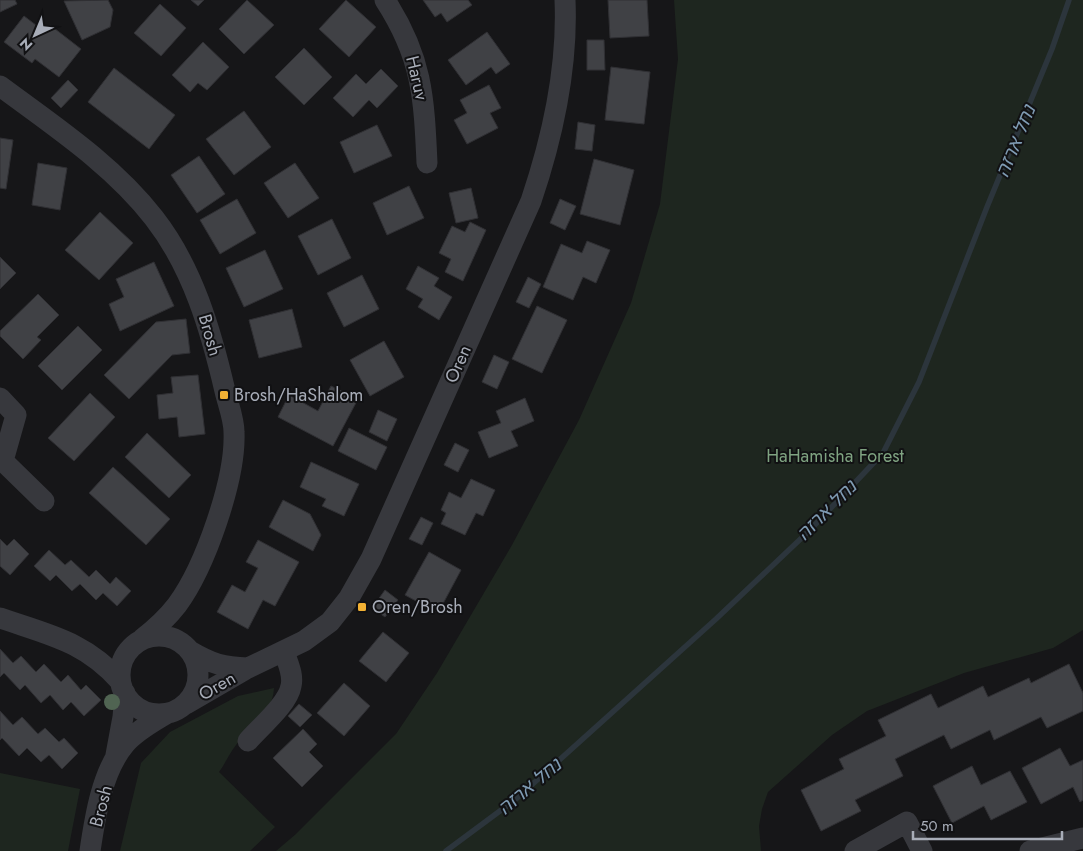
<svg xmlns="http://www.w3.org/2000/svg" width="1083" height="851" viewBox="0 0 1083 851" font-family="Jost,'Noto Sans Hebrew',sans-serif">
	<rect width="100%" height="100%" fill="#161618"/>
	<path fill="#1e261f" d="M674 0H1083V630L1053 648 964 673 867 711 832 735 768 792 762 809 759 826 761 851H276L296 834 396 734 437 673 512 545 579 420 631 303 660 204 678 59Z
		M274 688C273 714 250 727 236 745 229 754 225 764 219 772L275 827 250 851H120L141 763 170 732 238 696Z
		M0 773 80 789 68 851H0Z"/>
	<g fill="none" stroke-linecap="round" stroke-linejoin="round">
		<path stroke="#2c353c" stroke-width="5.5" d="M446 851 516 799 716 619 810 530 883 453 919 382 987 207 1052 49 1069 0"/>
	</g>
	<path fill="#404145" stroke="#303034" d="M0 0H15L17 4 0 12Z
		M108 0 113 10 110 27 82 40 64 1Z
		M191 0H204L198 6Z
		M247 0 274 25 244 54 219 29Z
		M346 0 376 27 349 57 319 29Z
		M423 0H468L472 5 447 22 441 13 435 17Z
		M608 0H647L649 36 610 38Z
		M160 4 186 28 161 56 134 33Z
		M24 16 45 32 50 25 81 49 59 77 35 59 32 63 4 42Z
		M487 32 510 64 496 74 491 67 466 85 448 60Z
		M587 40H604L605 70H587Z
		M203 42 229 67 207 90 198 83 190 92 172 75Z
		M304 48 332 77 304 105 275 77Z
		M611 67 650 72 644 124 605 120Z
		M114 68 175 115 149 149 88 102Z
		M381 69 398 86 377 108 369 100 353 117 333 98 356 74 366 84Z
		M68 80 78 90 61 108 51 98Z
		M489 85 501 108 490 113 498 128 467 144 454 120 467 113 460 100Z
		M244 111 271 147 234 175 206 139Z
		M578 122 595 125 592 151 575 149Z
		M377 125 392 156 354 173 340 142Z
		M0 138 13 140 6 189 0 188Z
		M199 156 225 194 197 213 171 175Z
		M594 159 634 170 620 225 580 214Z
		M38 163 67 168 60 210 32 205Z
		M295 163 319 198 288 218 264 183Z
		M409 186 424 218 387 235 373 203Z
		M471 188 478 218 456 223 449 193Z
		M237 199 256 233 220 254 200 220Z
		M560 199 576 206 565 230 550 223Z
		M100 212 133 243 99 280 65 250Z
		M332 219 351 258 318 275 298 236Z
		M470 222 486 230 463 281 445 272 451 259 439 253 452 226 465 232Z
		M587 241 610 250 596 283 583 277 573 300 543 287 561 244 582 253Z
		M265 250 283 289 244 307 226 268Z
		M0 257 16 273 0 289Z
		M154 262 174 306 120 331 109 304 124 297 116 279Z
		M418 266 439 278 434 286 452 297 439 320 418 307 423 299 406 289Z
		M362 275 379 309 344 327 327 293Z
		M528 277 541 284 529 308 516 302Z
		M38 294 59 315 37 337 41 340 23 359 0 336V331Z
		M537 306 567 320 542 373 512 359Z
		M292 309 302 347 259 358 249 320Z
		M186 319 190 353 172 355 129 399 104 375 156 322Z
		M78 326 102 350 62 390 38 366Z
		M384 341 404 377 370 396 350 360Z
		M494 355 509 362 497 389 482 382Z
		M198 375 205 434 179 437 177 417 159 419 157 395 173 393 171 377Z
		M331 386 358 399 333 446 278 417 289 395 318 411Z
		M90 393 115 417 74 461 48 438Z
		M525 398 534 421 511 431 518 446 489 458 478 432 501 423 496 411Z
		M378 410 397 419 387 441 369 432Z
		M349 428 387 447 376 470 338 451Z
		M147 433 191 475 169 498 125 457Z
		M455 443 469 450 458 472 444 465Z
		M311 462 359 484 344 516 322 506 326 499 300 487Z
		M113 467 170 519 146 545 89 493Z
		M471 479 495 490 483 516 476 513 465 535 441 524 446 513 441 510 449 492 461 498Z
		M283 500 310 514 321 535 313 551 269 527Z
		M421 517 433 523 422 545 409 539Z
		M0 539 7 546 14 539 29 554 10 575 0 566Z
		M258 540 299 562 275 606 263 600 248 629 217 612 232 585 245 592 258 568 246 562Z
		M49 550 65 565 71 560 89 577 96 570 110 584 116 577 131 591 117 606 103 593 96 600 80 584 72 591 56 575 50 581 34 566Z
		M429 552 461 570 438 613 405 595Z
		M385 590 398 600 385 617 372 608Z
		M383 632 409 653 386 682 359 661Z
		M0 649 13 663 21 656 36 672 44 664 61 682 68 675 81 690 86 685 101 700 84 716 71 702 63 710 50 695 41 703 25 685 20 690 4 673 0 677Z
		M1069 664 1083 693V711L1047 728 1041 717 994 740 990 730 951 749 944 735 895 759 903 776 855 800 861 811 821 831 801 790 844 769 839 759 886 736 878 720 931 694 938 708 983 686 988 697 1029 678 1031 683Z
		M344 683 370 706 344 736 317 713Z
		M299 704 312 715 300 727 288 716Z
		M0 711 13 725 22 717 38 734 45 728 59 742 64 738 78 753 62 769 49 755 41 762 27 748 19 756 2 738 0 740Z
		M303 729 317 744 309 752 323 766 302 787 273 758Z
		M1060 748 1070 766 1083 760V800L1080 802 1073 787 1041 804 1022 768Z
		M972 766 981 785 1010 771 1027 802 991 820 984 806 952 823 933 786Z"/>
	<g fill="none" stroke-linecap="round" stroke-linejoin="round">
		<path stroke="#37383d" stroke-width="21" d="M385 0C422 57 424 96 427 163
			M0 86C54 126 113 165 154 218 193 268 211 331 225 391 228 404 234 419 234 432 236 479 205 567 177 605 167 618 155 629 142 639
			M0 398 16 415 3 461 44 501
			M0 618C49 635 84 641 120 681
			M120 675a39 39 0 1 1 78 0a39 39 0 1 1-78 0Z
			M190 651C212 664 223 667 248 668
			M186 704 248 668 304 641 330 622 349 598 371 559 531 201C553 136 568 69 565 0
			M248 741C260 727 288 704 291 686 294 674 287 662 284 651
			M116 755 123 717 125 693
			M90 851C95 817 102 771 125 744 136 731 153 722 166 714
			M855 851 907 822 922 851
			M1030 851 1083 838"/>
	</g>
	<circle fill="#506452" cx="112" cy="702" r="8"/>
	<g fill="#f2b134" stroke="#111113" stroke-width="2">
		<rect x="219" y="390" width="10" height="10" rx="2.5"/>
		<rect x="357" y="602" width="10" height="10" rx="2.5"/>
	</g>
	<g text-anchor="middle" stroke-width="4" stroke-linejoin="round" paint-order="stroke">
		<g font-size="18" fill="#a8adb8" stroke="#111113">
			<text transform="translate(417 78) rotate(77)" y="6">Haruv</text>
			<text transform="translate(210 335) rotate(74)" y="6">Brosh</text>
			<text transform="translate(458 364) rotate(-66)" y="6">Oren</text>
			<text transform="translate(217 686) rotate(-30)" y="6">Oren</text>
			<text transform="translate(101 806) rotate(-75)" y="6">Brosh</text>
		</g>
		<g font-size="18" fill="#a8adb8" stroke="#111113" text-anchor="start">
			<text x="234" y="401">Brosh/HaShalom</text>
			<text x="372" y="613">Oren/Brosh</text>
		</g>
		<g font-size="18" fill="#7fa381" stroke="#111113">
			<text x="835" y="462">HaHamisha Forest</text>
		</g>
		<g font-size="19" font-style="italic" fill="#7f9bb3" stroke="#111113">
			<text transform="translate(1015 141) rotate(-68)" y="7">נחל ארזה</text>
			<text transform="translate(826 510) rotate(-45)" y="7">נחל ארזה</text>
			<text transform="translate(529 786) rotate(-40)" y="7">נחל ארזה</text>
		</g>
	</g>
	<g transform="translate(35 35) rotate(224)" stroke="#111113" stroke-width="4" paint-order="stroke">
	<path d="M0-4L9 19L0 12L-9 19Z" fill="#a8adb8"/>
	<text y="-8" font-size="14" font-weight="bold" text-anchor="middle" fill="#a8adb8">N</text>
	</g>
	<path d="M913 831v8h149v-8" fill="none" stroke="#a8adb8" stroke-width="2.5"/>
	<text x="920" y="831" font-size="15" fill="#a8adb8" stroke="#111113" stroke-width="4" paint-order="stroke">50 m</text>
</svg>
